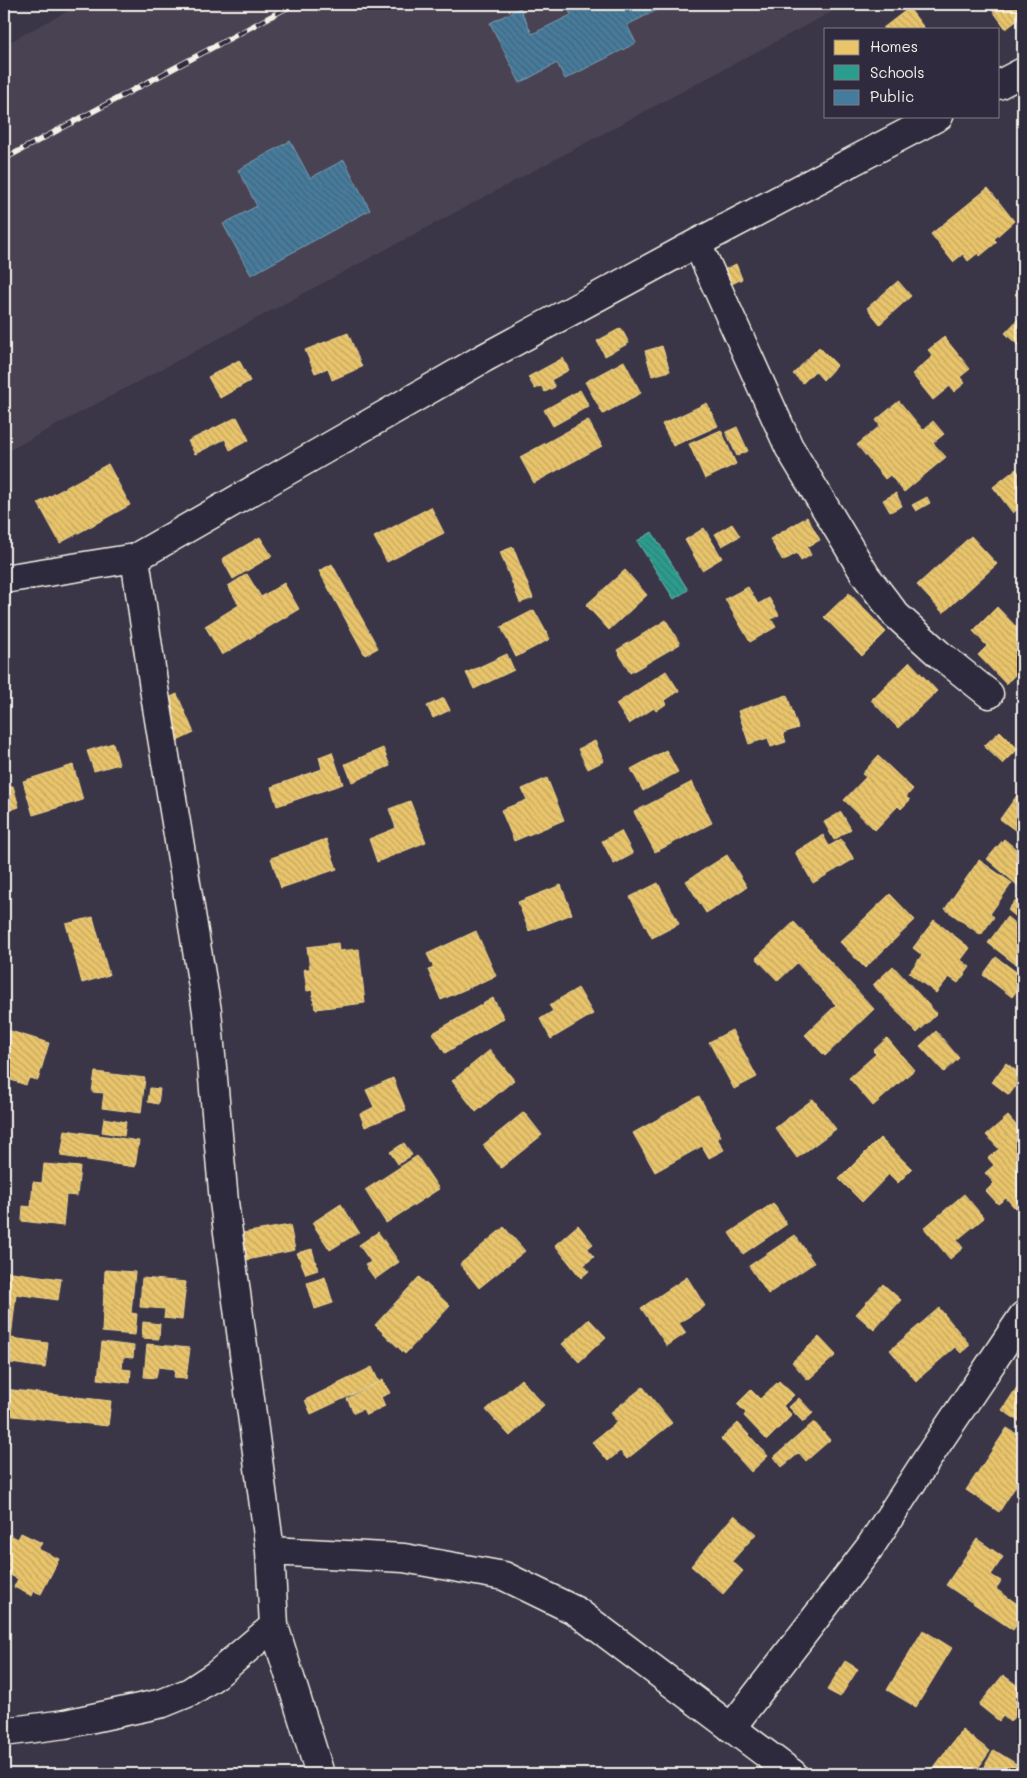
<svg xmlns="http://www.w3.org/2000/svg" width="1027" height="1778" viewBox="0 0 1027 1778" font-family="Mali,sans-serif">
	<defs>
		<pattern id="homes-back-hatch" width="6" height="6" patternUnits="userSpaceOnUse" patternTransform="scale(1.25)"><rect width="6" height="6" fill="#e9c46a"/><path d="M-1 5l2 2M0 0l6 6M5-1l2 2" fill="none" stroke="#c1a561"/></pattern>
		<pattern id="schools-back-hatch" width="6" height="6" patternUnits="userSpaceOnUse" patternTransform="scale(1.25)"><rect width="6" height="6" fill="#2a9d8f"/><path d="M-1 5l2 2M0 0l6 6M5-1l2 2" fill="none" stroke="#357f75"/></pattern>
		<pattern id="public-back-hatch" width="6" height="6" patternUnits="userSpaceOnUse" patternTransform="scale(1.25)"><rect width="6" height="6" fill="#457b9d"/><path d="M-1 5l2 2M0 0l6 6M5-1l2 2" fill="none" stroke="#476476"/></pattern>
	</defs>
	<rect width="100%" height="100%" fill="#3b3647"/>
	<filter id="ink" filterUnits="userSpaceOnUse"><feTurbulence type="fractalNoise" baseFrequency=".02" numOctaves="2"/><feDisplacementMap in="SourceGraphic" scale="10" xChannelSelector="R" yChannelSelector="G"/><feConvolveMatrix kernelMatrix="1 2 1 2 8 2 1 2 1" color-interpolation-filters="sRGB"/></filter>
	<g filter="url(#ink)">
		<path fill="#484352" d="M81 4H846L4 453V45Z"/>
		<path fill="url(#homes-back-hatch)" stroke="#ecd290" d="M988 4H1023V16L1006 29Z
			M909 8 925 29H884L883 28Z
			M988 188 1014 221 994 239 997 242 980 256 978 253 968 261 963 254 953 262 931 234Z
			M736 264 742 279 713 293 707 278Z
			M898 281 911 296 880 324 867 308Z
			M1023 287V304L1015 294Z
			M1023 314V350L1005 333Z
			M621 328 629 343 605 356 597 341Z
			M348 333 362 367 332 380 328 368 315 373 305 350Z
			M944 337 970 369 960 377 965 383 954 392 950 386 933 400 912 374 933 356 928 350Z
			M662 346 670 371 652 376 645 351Z
			M819 347 837 365 823 380 815 371 803 383 793 374Z
			M563 358 569 370 551 380 555 387 545 392 541 386 535 389 528 377Z
			M239 360 250 381 220 398 208 377Z
			M624 361 641 393 603 414 585 382Z
			M580 390 589 406 553 426 544 410Z
			M899 401 923 430 933 421 944 434 933 443 946 457 904 492 890 475 885 479 857 445 880 426 876 420Z
			M707 403 718 426 673 446 662 424Z
			M237 417 249 440 230 450 225 439 195 454 188 441Z
			M588 420 602 446 534 483 520 457Z
			M737 427 748 451 737 456 726 432Z
			M721 430 736 464 705 479 689 444Z
			M108 464 130 505 60 543 38 503Z
			M1016 469 1023 479V505L1013 513 993 487Z
			M896 493 902 506 890 512 883 500Z
			M927 497 930 503 916 511 912 505Z
			M431 507 444 533 387 562 374 537Z
			M807 517 820 540 807 547 811 555 801 561 797 553 783 561 770 539Z
			M732 524 740 536 722 546 715 534Z
			M704 528 722 558 702 570 685 540Z
			M971 536 997 564 943 613 917 585Z
			M260 537 272 556 233 579 222 559Z
			M513 547 533 598 520 603 500 552Z
			M332 564 378 648 365 655 319 571Z
			M625 570 647 595 609 630 586 605Z
			M247 574 261 597 284 583 299 609 222 655 205 626 239 605 228 586Z
			M748 587 758 604 769 598 779 615 771 619 776 627 750 642 725 599Z
			M849 593 886 632 862 656 824 617Z
			M997 607 1023 634V667L1006 684 978 655 987 646 973 631Z
			M534 610 550 639 516 657 501 627Z
			M666 620 680 644 630 673 617 650Z
			M507 654 514 670 474 689 466 673Z
			M910 662 937 691 898 728 871 700Z
			M666 671 679 691 664 701 666 704 656 711 654 708 629 724 616 704Z
			M177 694 194 733 175 742 158 703Z
			M787 695 798 728 783 733 786 742 771 747 768 738 749 744 738 711Z
			M444 698 450 710 433 718 427 706Z
			M1000 731 1018 749 1003 764 984 746Z
			M595 741 604 761 588 769 578 749Z
			M113 743 119 764 94 771 87 751Z
			M383 748 390 766 352 782 345 764Z
			M666 750 678 772 643 791 631 769Z
			M332 752 343 784 277 806 271 787 322 769 319 757Z
			M878 756 913 789 906 797 910 800 901 809 898 806 875 830 844 800 866 777 862 774Z
			M73 765 83 800 33 815 23 781Z
			M547 778 564 820 514 841 501 810 527 800 522 789Z
			M692 782 712 823 655 852 634 812Z
			M13 786 19 807 7 811 4 788Z
			M1023 787V836L1000 819Z
			M410 801 426 842 377 862 369 839 396 828 389 809Z
			M841 812 851 829 834 840 824 822Z
			M621 831 633 854 614 864 602 841Z
			M823 835 829 846 841 839 854 859 813 883 795 852Z
			M326 839 337 869 281 888 271 858Z
			M1004 839 1023 855V890L987 859Z
			M727 855 747 887 706 913 686 881Z
			M979 860 1012 883 990 914 994 917 981 935 945 909Z
			M658 883 679 924 652 938 630 897Z
			M561 885 572 914 529 931 518 902Z
			M890 894 915 920 865 968 840 942Z
			M1018 897 1023 901V918L1021 921 1008 910Z
			M93 917 109 975 82 983 66 924Z
			M1007 917 1023 930V970L988 943Z
			M934 920 970 948 961 960 970 967 958 983 949 977 936 993 909 973 922 955 913 948Z
			M794 922 874 1009 825 1056 805 1035 836 1005 797 963 778 981 756 958Z
			M476 931 496 976 441 1000 428 970 434 968 427 954Z
			M338 943 339 951 359 949 365 1003 315 1009 312 990 307 991 304 969H310L307 947Z
			M996 957 1023 977V982L1012 997 983 975Z
			M893 966 937 1014 917 1033 873 985Z
			M578 988 593 1014 551 1039 540 1019 553 1011 549 1005Z
			M493 998 504 1018 445 1053 433 1033Z
			M4 1029 49 1043 38 1080 29 1078 26 1085 11 1080 12 1073 4 1070Z
			M732 1030 757 1077 734 1089 709 1042Z
			M936 1031 959 1058 944 1072 920 1046Z
			M887 1038 914 1070 873 1106 849 1078 876 1054 873 1051Z
			M490 1050 514 1080 476 1112 452 1081Z
			M1006 1063 1023 1076 1009 1095 992 1082Z
			M95 1072 145 1078 141 1113 102 1108 104 1093 92 1092Z
			M393 1078 406 1110 365 1127 360 1114 374 1107 366 1090Z
			M150 1088 160 1089 158 1104 148 1102Z
			M699 1096 721 1136 717 1138 724 1150 709 1158 702 1146 655 1172 633 1133Z
			M813 1099 836 1129 797 1158 775 1128Z
			M524 1112 542 1135 501 1168 483 1145Z
			M1008 1116 1022 1132 1019 1135 1023 1140V1217L1006 1198 998 1204 986 1191 994 1183 985 1173 994 1165 988 1158 999 1149 986 1135Z
			M104 1118 126 1122 124 1136 102 1132Z
			M65 1130 139 1141 135 1167 61 1156Z
			M880 1138 912 1169 898 1183 889 1174 862 1202 839 1179Z
			M404 1143 412 1155 398 1164 390 1152Z
			M417 1156 439 1189 386 1223 365 1190Z
			M44 1164 80 1167 77 1196 66 1195 63 1226 22 1221 23 1206 31 1207 33 1182 42 1183Z
			M964 1194 984 1218 957 1240 963 1248 950 1259 924 1228Z
			M773 1203 787 1224 743 1254 729 1233Z
			M341 1204 359 1232 330 1250 312 1223Z
			M290 1225 295 1250 242 1261 237 1234Z
			M578 1225 593 1244 587 1249 594 1257 584 1265 589 1271 581 1278 555 1245Z
			M504 1227 525 1251 479 1288 460 1264Z
			M378 1232 399 1262 375 1279 365 1265 371 1262 359 1245Z
			M795 1235 814 1263 768 1294 749 1266Z
			M312 1249 318 1270 306 1274 297 1253Z
			M105 1270 135 1272 131 1313 137 1314 135 1335 102 1332Z
			M4 1271 61 1279 58 1300 16 1294 11 1338 48 1343 45 1368 4 1362Z
			M325 1277 333 1303 315 1309 307 1283Z
			M419 1277 450 1306 405 1354 375 1325Z
			M687 1277 705 1306 679 1323 686 1333 667 1346 641 1308Z
			M142 1278 186 1282 182 1320 164 1318 165 1309 140 1307Z
			M883 1284 901 1300 874 1330 856 1314Z
			M939 1308 970 1345 961 1353 955 1347 916 1381 890 1350Z
			M589 1319 606 1337 579 1362 562 1344Z
			M143 1322 160 1324 159 1339 142 1338Z
			M819 1337 836 1355 808 1380 792 1362Z
			M102 1342 134 1346 133 1358 123 1357 122 1369 131 1370 130 1383 98 1379Z
			M147 1344 190 1348 186 1379 174 1378 175 1369 158 1367 156 1378 144 1377Z
			M372 1367 379 1382 311 1414 305 1400Z
			M1023 1378V1424L1002 1410Z
			M521 1379 544 1405 510 1436 486 1410Z
			M383 1380 390 1393 381 1397 385 1406 366 1415 363 1409 354 1413 347 1399Z
			M779 1381 794 1395 783 1406 792 1415 767 1440 744 1416 746 1413 737 1404 751 1390 760 1399Z
			M643 1387 672 1423 627 1459 620 1451 608 1461 592 1442 617 1422 610 1413Z
			M4 1389 111 1401 108 1426 4 1415Z
			M799 1398 813 1413 803 1422 789 1407Z
			M814 1422 830 1440 806 1461 799 1453 782 1467 774 1457Z
			M738 1423 768 1456 751 1472 721 1439Z
			M1007 1428 1023 1438V1475L999 1512 966 1490Z
			M734 1515 756 1534 732 1561 743 1571 723 1594 691 1566Z
			M4 1532 18 1539 21 1533 42 1543 38 1549 59 1559 41 1594 34 1591 32 1596 14 1587 18 1579 4 1572Z
			M977 1539 1003 1557 991 1575 1001 1581 996 1589 1023 1608V1615L1013 1630 946 1585Z
			M923 1630 952 1648 916 1707 887 1690Z
			M845 1661 858 1669 840 1697 827 1690Z
			M1003 1675 1022 1689 1014 1699 1023 1705 1010 1722 1003 1716 999 1721 979 1705Z
			M962 1730 990 1751 974 1774H929Z
			M994 1750 1023 1768V1774H984L981 1772Z"/>
		<path fill="url(#schools-back-hatch)" stroke="#67b6aa" d="M652 532 688 590 674 599 637 541Z"/>
		<path fill="url(#public-back-hatch)" stroke="#7a9eb4" d="M566 4H669L627 25 636 43 565 79 557 63 520 83 490 23 520 8 532 34 571 15Z
			M290 141 310 178 344 160 370 210 251 275 223 224 257 206 238 170Z"/>
		<g fill="none" stroke-linecap="round" stroke-linejoin="round">
			<g stroke="#f4f1e8" stroke-width="31">
				<path id="street" d="M998 85 1023 72
					M697 243 789 447 866 576 896 615 939 654 989 694
					M135 558 155 695 207 1011 224 1202 270 1551 274 1626 320 1774
					M4 579 135 558 484 358 697 243 939 116
					M270 1551 404 1558 504 1576 576 1611 793 1774
					M731 1728 870 1547 935 1447 1023 1316
					M4 1732 65 1724 163 1703 190 1692 216 1675 274 1626"/>
			</g>
			<use href="#street" stroke="#2f2a3d" stroke-width="28"/>
			<g stroke="#f4f1e8" stroke-width="5.5">
				<path id="rail" d="M4 159 294 4"/>
			</g>
			<use href="#rail" stroke="#2f2a3d" stroke-width="4" stroke-dasharray="11" stroke-linecap="butt"/>
		</g>
	</g>
	<rect width="1027" height="1778" fill="none" stroke="#2f2a3d" stroke-width="20"/>
	<rect x="10" y="10" width="1007" height="1758" fill="none" stroke="#f4f1e8" stroke-width="2" filter="url(#ink)"/>
	<rect x="824" y="28" width="175" height="90" fill="#2f2a3d" stroke="#7e7a81"/>
	<rect x="834" y="40" width="25" height="15" fill="#e9c46a" stroke="#7e7a81"/>
	<text x="870" y="52" font-size="15" fill="#f4f1e8">Homes</text>
	<rect x="834" y="65" width="25" height="15" fill="#2a9d8f" stroke="#7e7a81"/>
	<text x="870" y="78" font-size="15" fill="#f4f1e8">Schools</text>
	<rect x="834" y="90" width="25" height="15" fill="#457b9d" stroke="#7e7a81"/>
	<text x="870" y="102" font-size="15" fill="#f4f1e8">Public</text>
</svg>
